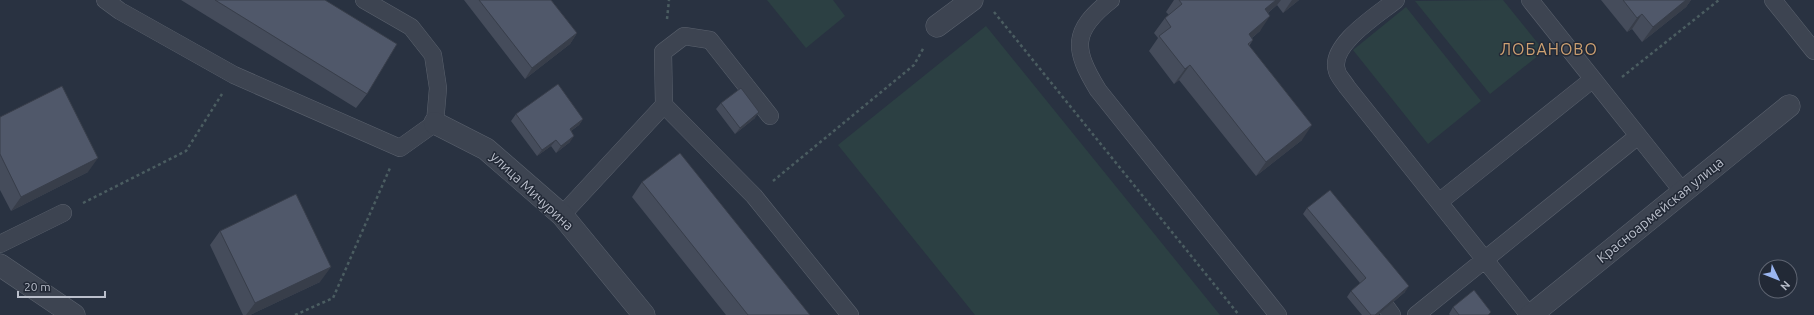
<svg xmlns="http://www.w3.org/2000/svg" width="1814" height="315" viewBox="0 0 1814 315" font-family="Ubuntu,sans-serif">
	<rect width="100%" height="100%" fill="#293241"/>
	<path fill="#2c4043" d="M767 0H833L845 16 806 48Z
		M1503 0 1544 51 1490 94 1415 1Z
		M1406 7 1481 101 1428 144 1353 50Z
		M986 26 1220 315H975L838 145Z"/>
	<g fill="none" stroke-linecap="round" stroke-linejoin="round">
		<g stroke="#5b626e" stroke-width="18">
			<path id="service" d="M105 0 120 11 234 75 400 148 435 123 438 88 433 55 411 27 364 0
				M1111 0C1071 31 1073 49 1098 90L1278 315
				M1396 0C1379 14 1328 45 1337 71 1338 76 1344 82 1347 87L1529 315
				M1530 0 1683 192
				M1773 0 1814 51
				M770 116 710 40 684 36 663 52 664 105 754 196 850 315
				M1439 202 1593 79
				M562 215 664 105
				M0 244 63 213
				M1387 308 1392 315
				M1416 315 1638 136"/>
		</g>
		<g stroke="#5b626e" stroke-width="23">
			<path id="minor" d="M937 26 972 0
				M435 123 486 149 562 215 644 315
				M0 265 74 315
				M1531 315 1789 106"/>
		</g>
		<path stroke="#4b5d61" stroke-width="2.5" stroke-dasharray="3 3" stroke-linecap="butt" d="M994 12 1239 315
			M667 19 669 0
			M1622 77 1719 0
			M773 181 914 65 924 47
			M83 203 186 151 222 94
			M295 315 333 298 390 168"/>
		<use href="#service" stroke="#3d4451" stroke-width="17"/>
		<use href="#minor" stroke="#3d4451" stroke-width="22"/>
	</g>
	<path fill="#454c5b" d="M181 0H325L367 94 356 108Z
		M464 0H551L577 33 570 44 525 79Z
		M1174 0H1299L1283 13 1277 5 1268 13 1260 31 1252 38 1253 40 1249 46 1302 140 1256 176 1179 80 1174 84 1149 51 1158 38 1154 33 1165 18 1169 15 1166 12Z
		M1601 0H1691L1686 7 1642 42 1632 29 1627 32Z
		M721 103 755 118 735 134 716 109Z
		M516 114 583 119 579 125 571 131 570 142 556 153 551 146 537 156 511 121Z
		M0 117 88 172 11 211 0 190Z
		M642 182 810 315H726L632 197Z
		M1307 208 1405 292 1378 315H1362L1347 297 1351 291 1360 283 1303 214Z
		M220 231 320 282 250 315H243L210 245Z
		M1453 307 1489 315H1450L1449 314Z"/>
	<path fill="#383e4a" d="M1276 0H1281L1277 5 1254 24 1265 9Z
		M1292 0H1299L1283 13Z
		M1686 0H1691L1686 7 1642 42 1653 27Z
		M1642 14 1632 29 1627 32 1637 18Z
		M1270 16 1260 31 1238 49 1249 34Z
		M577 33 570 44 525 79 532 68Z
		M1190 65 1179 80 1174 84 1185 69Z
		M759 112 755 118 735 134 740 128Z
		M583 119 579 125 565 135 570 129Z
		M1312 125 1302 140 1256 176 1266 162Z
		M574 136 570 142 556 153 561 146Z
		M556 140 551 146 537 156 542 150Z
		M98 158 88 172 11 211 21 197Z
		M331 267 320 282 250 315H246L255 303Z
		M1409 286 1405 292 1378 315H1375Z"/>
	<path fill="#50586a" stroke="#383e4a" d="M215 0H325L397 44 367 94Z
		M479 0H551L577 33 532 68Z
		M1179 0H1276L1265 9 1270 16 1249 34 1253 40 1248 44 1312 125 1266 162 1190 65 1185 69 1159 36 1171 27 1165 18 1182 4Z
		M1623 0H1686L1653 27 1642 14 1637 18Z
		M558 84 583 119 570 129 574 136 561 146 556 140 542 150 516 114Z
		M62 86 98 158 21 197 0 154V117Z
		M741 88 759 112 740 128 721 103Z
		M680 153 810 315H748L642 182Z
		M1330 190 1409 286 1375 315H1371L1351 291 1366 278 1307 208Z
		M296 194 331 267 255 303 220 231Z
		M1474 290 1491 312 1488 315H1459L1453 307Z"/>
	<g text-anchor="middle" stroke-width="3" stroke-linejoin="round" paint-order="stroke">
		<g font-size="14" fill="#babfcb" stroke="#222936">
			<text transform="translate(532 191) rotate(43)" y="5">улица Мичурина</text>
			<text transform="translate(1660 210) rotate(-39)" y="5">Красноармейская улица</text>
		</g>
		<g font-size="16" letter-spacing="1" fill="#cea172" stroke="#222936">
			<text x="1549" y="55">ЛОБАНОВО</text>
		</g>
	</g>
	<g transform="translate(1778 279) rotate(133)"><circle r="19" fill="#222936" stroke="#5f6572"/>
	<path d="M0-3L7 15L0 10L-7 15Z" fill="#9ab5f0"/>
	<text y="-6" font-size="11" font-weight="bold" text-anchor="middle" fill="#babfcb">N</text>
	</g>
	<path d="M18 291v6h87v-6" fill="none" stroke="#babfcb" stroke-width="2"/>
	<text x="24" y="291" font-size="12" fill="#babfcb" stroke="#222936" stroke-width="3" paint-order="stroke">20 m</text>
</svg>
